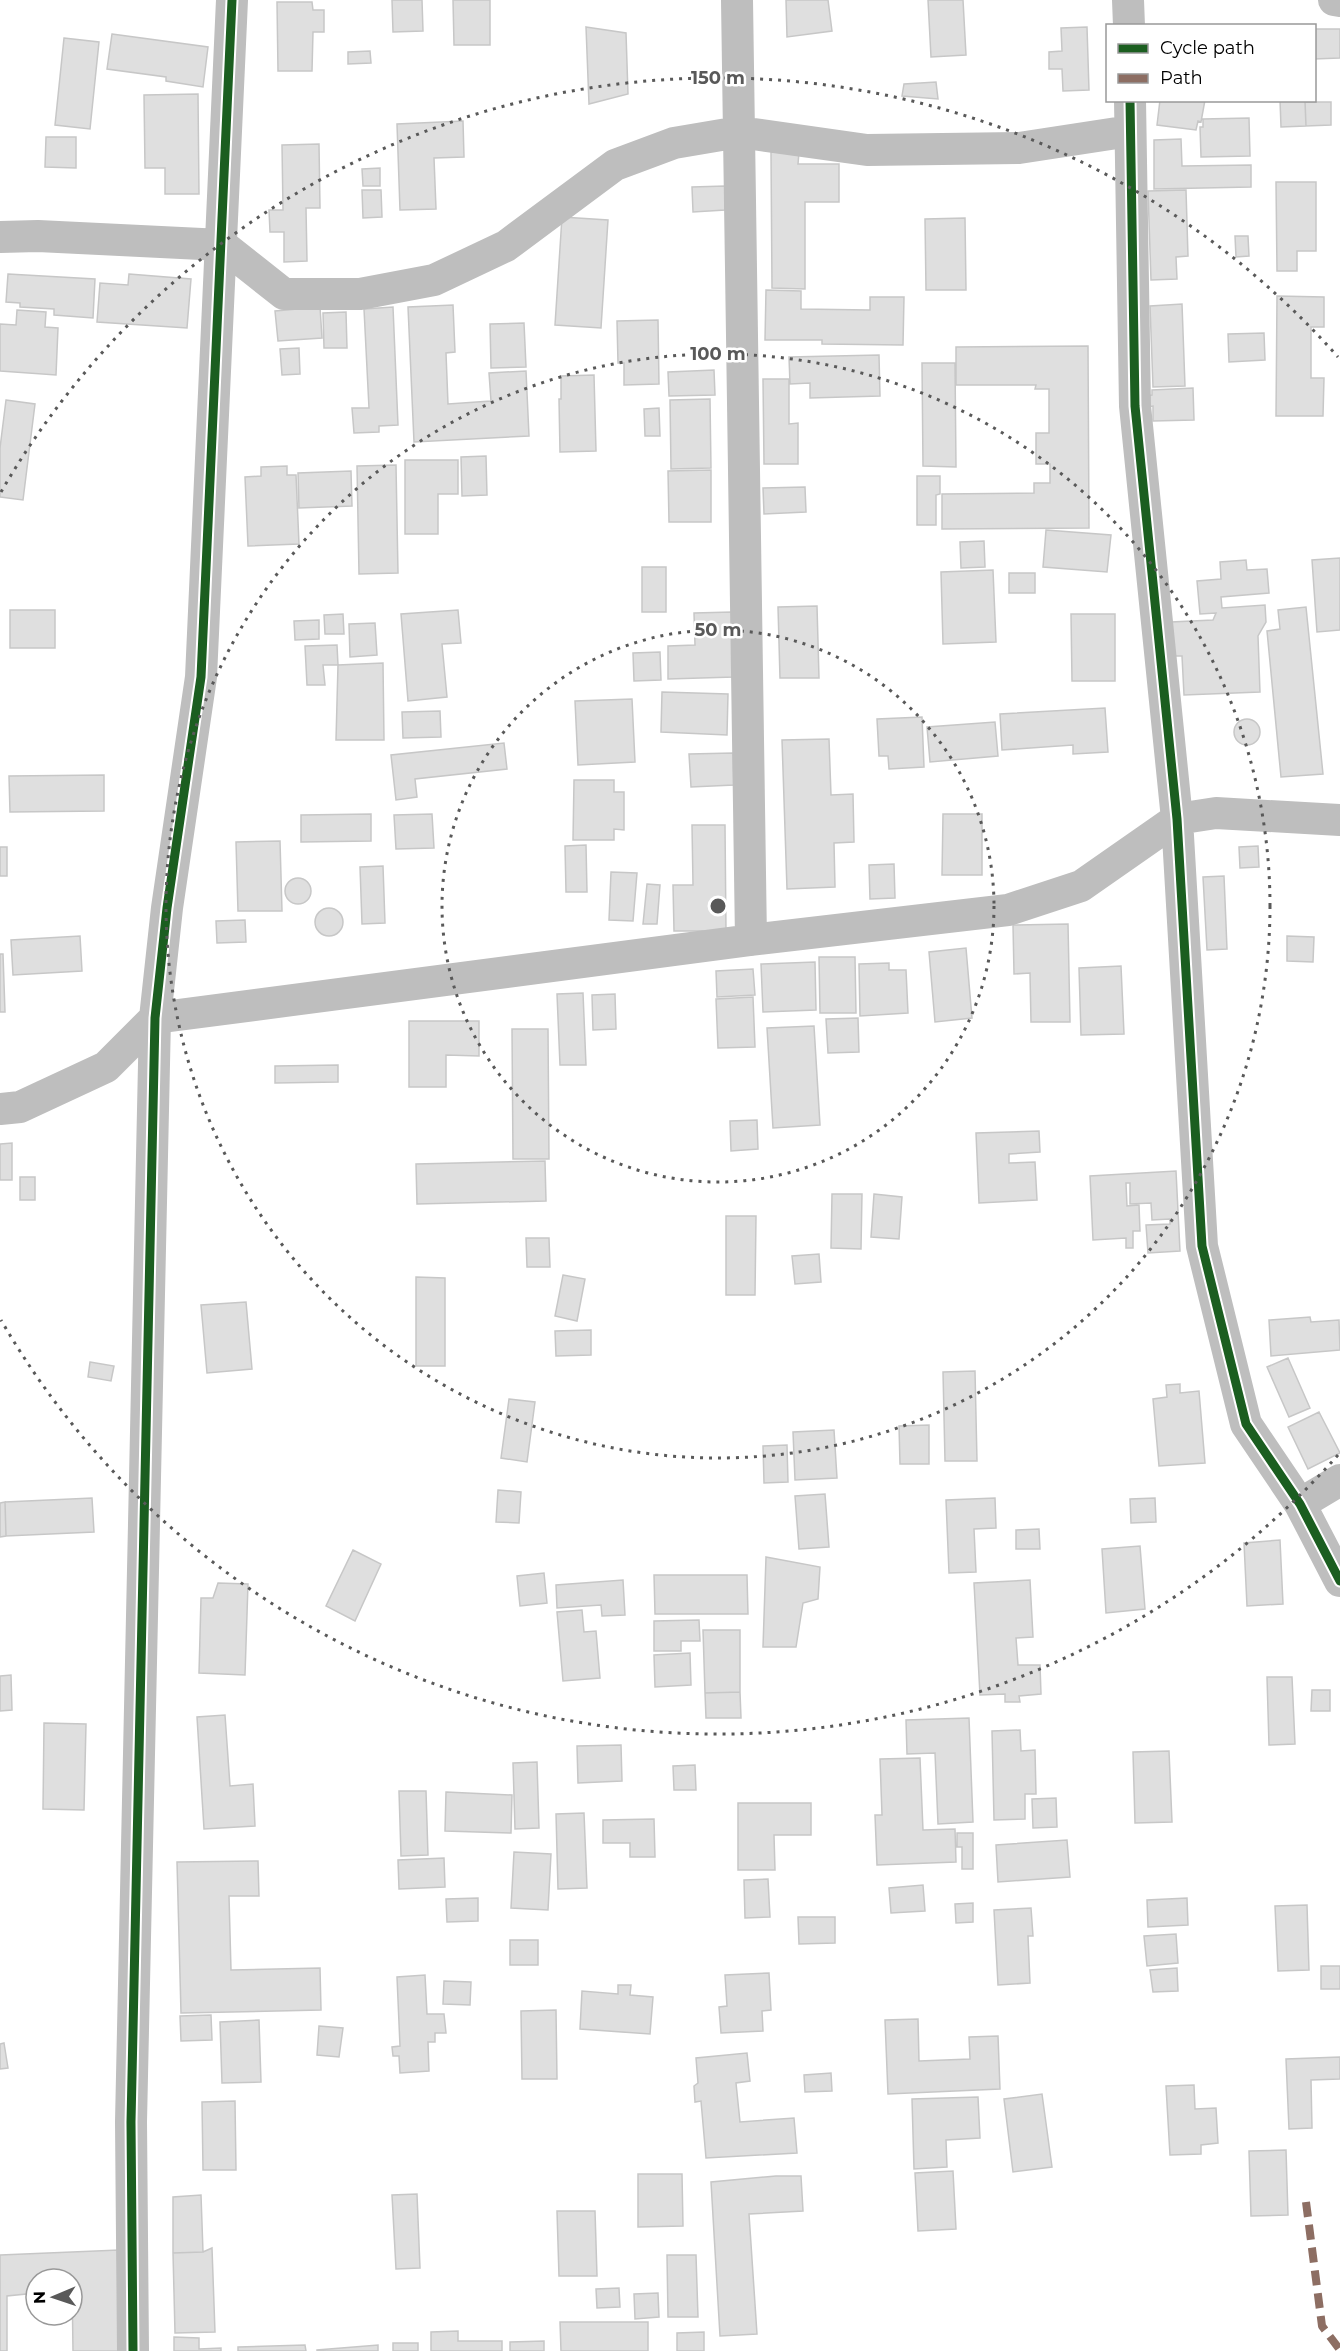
<svg xmlns="http://www.w3.org/2000/svg" width="1340" height="2351" viewBox="0 0 1340 2351" font-family="Montserrat,sans-serif">
	<rect width="100%" height="100%" fill="#fff"/>
	<path fill="#dfdfdf" stroke="#c7c7c7" stroke-width="1.5" d="M392 0H422L423 31 393 32Z
		M453 0H490V45H454Z
		M786 0H828L832 31 787 37Z
		M928 0H963L966 55 931 57Z
		M277 2H312L313 10H324V32H313L312 71H278Z
		M586 27 626 33 628 94 589 104Z
		M1087 27 1089 90 1063 91 1062 69H1049V52L1062 51 1061 28Z
		M1314 29H1340V58L1314 59Z
		M112 34 208 47 203 87 166 81V77L107 69Z
		M64 38 99 42 90 129 55 125Z
		M370 51 371 63 348 64V52Z
		M936 82 938 99 902 96 904 84Z
		M198 94 199 194H165V168H145L144 95Z
		M1160 100H1205L1201 122 1198 121 1196 130 1157 125Z
		M1280 100H1305L1306 126 1281 127Z
		M1305 102H1331V125L1306 126Z
		M1249 118 1250 156 1201 157 1200 127H1203V119Z
		M463 121 464 157 434 158 436 209 400 210 397 124Z
		M46 137H76V168L45 167Z
		M1181 139 1182 166 1251 165V187L1154 189V140Z
		M319 144 320 208H306L307 261 284 262V232H270L269 210H283L282 145Z
		M771 152H799L798 164H839V202H805V289L772 288Z
		M380 168V186H363L362 169Z
		M1276 182H1316V251H1297V271H1277Z
		M725 186V210L693 212 692 187Z
		M362 190H381L382 217 363 218Z
		M1186 190 1188 256 1176 257 1177 279 1151 280 1148 191Z
		M562 217 608 220 601 328 555 325Z
		M965 218 966 290H926L925 219Z
		M1235 236H1248L1249 256 1236 257Z
		M8 274 95 279 93 318 54 315V309L20 307V303L6 302Z
		M129 274 191 279 187 328 97 322 100 283 128 285Z
		M766 290 801 291V309L870 310V297H904L903 345 822 344V340H765Z
		M1277 296 1324 297V327H1311V378H1324L1323 416H1276Z
		M1182 304 1185 386 1153 387 1150 306Z
		M453 305 455 352 446 353 448 404 491 401 489 373 526 371 529 436 414 442 408 307Z
		M320 307 322 338 278 341 275 311Z
		M393 307 398 425 379 426V432L354 433 352 408H369L364 309Z
		M17 310 46 312 45 327 58 328 56 375 0 371V324L16 325Z
		M346 312 347 348H324L323 313Z
		M658 320 659 384 624 385V363H618L617 321Z
		M524 323 526 367 491 368 490 324Z
		M1264 333 1265 360 1229 362 1228 334Z
		M1088 346 1089 528 942 529V494L1034 493V483H1050V464H1036V433H1049V389H1035L1036 385H956V347Z
		M299 348 300 374 282 375 280 349Z
		M879 355 880 396 810 398V383L790 384 789 357Z
		M922 363H955L956 467 923 466Z
		M714 370 715 395 669 396 668 372Z
		M594 375 596 451 560 452 559 399H561V376Z
		M763 379H789V424L798 423V464H764Z
		M1193 388 1194 420 1153 421V406L1145 407 1144 396 1152 395V390Z
		M710 399 711 468 671 469 670 400Z
		M6 400 35 404 23 500 0 497V448Z
		M659 408 660 436H645L644 409Z
		M486 456 487 495 462 496 461 457Z
		M405 460H458V494H438V534H405Z
		M396 465 398 573 359 574 357 466Z
		M287 466V475H296L299 544 248 546 245 477 261 476V467Z
		M711 470V522H669L668 471Z
		M351 471 352 506 299 508 298 473Z
		M917 476H940V494L936 495V525H917Z
		M805 487 806 512 764 514 763 488Z
		M1046 530 1111 535 1107 572 1043 567Z
		M984 541 985 567 961 568 960 542Z
		M1340 558V630L1317 632 1312 560Z
		M1246 560 1247 570 1267 569 1269 593 1221 597 1222 608 1265 605 1266 622 1258 636 1260 692 1184 695 1182 656H1172L1171 622 1213 620 1216 613 1200 614 1197 581 1221 579 1220 562Z
		M642 567H666V612H642Z
		M993 570 996 642 943 644 941 572Z
		M1009 573H1035V593H1009Z
		M817 606 819 678H780L778 607Z
		M1306 607 1323 774 1281 777 1267 631 1280 629 1278 610Z
		M10 610H55V648H10Z
		M458 610 461 643 442 644 447 697 408 701 401 614Z
		M732 612 734 677 668 679V646L695 645 694 613Z
		M343 614 344 634H325L324 615Z
		M1071 614H1115V681H1072Z
		M319 620V639L295 640 294 621Z
		M375 623 377 655 350 657 349 624Z
		M337 645 338 665H323L325 685H307L305 646Z
		M660 652 661 680 634 681 633 653Z
		M383 663 384 740H336L338 665Z
		M662 692 728 694 727 735 661 732Z
		M632 699 635 762 578 765 575 701Z
		M1105 708 1108 752 1073 754V745L1002 750 1000 714Z
		M440 711 441 737 403 738 402 712Z
		M922 717 924 767 889 769 888 756H879L877 719Z
		M1234 732a13 13 0 1 1 26 0a13 13 0 1 1-26 0Z
		M995 722 998 756 930 762 927 727Z
		M829 739 831 795 853 794 854 842 834 843 835 887 787 889 782 740Z
		M504 743 507 769 415 779 417 797 396 800 391 755Z
		M733 753 734 785 691 787 689 754Z
		M104 775V811L10 812 9 776Z
		M574 780H614V792H624V830L614 829V840H573Z
		M371 814V841L301 842V815Z
		M432 814 434 848 396 849 394 815Z
		M943 814H982V875H942Z
		M692 825H725L726 931H674L673 885H693Z
		M280 841 282 911H238L236 842Z
		M586 845 587 892H566L565 846Z
		M1258 846 1259 867 1240 868 1239 847Z
		M0 847H7V876H0Z
		M894 864 895 898 870 899 869 865Z
		M383 866 385 923 362 924 360 867Z
		M611 872 637 873 633 921 609 920Z
		M1224 876 1227 949 1207 950 1203 877Z
		M285 891a13 13 0 1 1 26 0a13 13 0 1 1-26 0Z
		M647 884 660 885 657 924H643Z
		M315 922a14 14 0 1 1 28 0a14 14 0 1 1-28 0Z
		M245 920 246 942 217 943 216 921Z
		M1068 924 1070 1022H1031L1030 973 1014 974 1013 925Z
		M80 936 82 971 13 975 11 940Z
		M1287 936 1314 937 1313 962 1287 961Z
		M966 948 972 1018 935 1022 929 952Z
		M0 954H3L5 1012H0Z
		M819 957H855L856 1013H820Z
		M815 962 816 1010 763 1012 761 964Z
		M889 963V970H906L908 1013 860 1016 859 964Z
		M1121 966 1124 1034 1081 1035 1079 968Z
		M753 969 755 995 717 997 716 971Z
		M583 993 586 1065H560L557 994Z
		M615 994 616 1029 593 1030 592 995Z
		M753 997 755 1047 718 1048 716 999Z
		M858 1018 859 1052 828 1053 826 1019Z
		M409 1021H479V1056L446 1055V1087H409Z
		M814 1026 820 1125 773 1128 767 1028Z
		M512 1029H548L549 1159H513Z
		M338 1065V1082L275 1083V1066Z
		M757 1120 758 1149 731 1151 730 1121Z
		M1039 1131 1040 1152 1009 1154V1163L1035 1162 1037 1200 979 1203 976 1133Z
		M12 1143V1180H0V1144Z
		M545 1161 546 1201 417 1204 416 1164Z
		M1176 1171 1180 1251 1148 1253 1146 1225 1170 1224V1219L1152 1220 1151 1203 1130 1204V1183H1126L1127 1206 1139 1205 1140 1231H1133V1248H1126V1238L1093 1240 1090 1176Z
		M20 1177H35V1200H20Z
		M832 1194H862L861 1249 831 1248Z
		M874 1194 902 1197 899 1239 871 1237Z
		M726 1216H756L755 1295H726Z
		M526 1238H549L550 1267H527Z
		M819 1254 821 1282 795 1284 792 1256Z
		M563 1275 585 1279 577 1321 555 1316Z
		M416 1277 445 1278V1366H416Z
		M246 1302 252 1369 207 1373 201 1305Z
		M1310 1317 1311 1322 1339 1320 1340 1350 1271 1356 1269 1320Z
		M591 1330V1355L556 1356 555 1331Z
		M1288 1358 1310 1408 1289 1417 1267 1367Z
		M90 1362 114 1366 111 1381 88 1377Z
		M975 1371 977 1461H945L943 1372Z
		M1180 1384V1393L1199 1391 1205 1463 1159 1466 1153 1399 1167 1397 1166 1385Z
		M509 1399 535 1402 527 1462 501 1458Z
		M1319 1412 1340 1453 1308 1469 1288 1427Z
		M929 1425V1464H900L899 1426Z
		M834 1430 837 1478 795 1480 793 1432Z
		M787 1445 788 1482 764 1483 763 1446Z
		M498 1490 521 1492 519 1523 496 1522Z
		M825 1494 829 1547 799 1549 795 1496Z
		M92 1498 94 1532 6 1536 5 1502Z
		M995 1498 996 1528 974 1529 976 1572 949 1573 946 1500Z
		M1155 1498 1156 1522 1131 1523 1130 1499Z
		M5 1502 6 1536 0 1537V1503Z
		M1039 1529 1040 1549H1016V1530Z
		M1280 1540 1283 1604 1247 1606 1244 1543Z
		M1140 1546 1145 1609 1106 1613 1102 1549Z
		M353 1550 381 1564 355 1621 326 1606Z
		M766 1557 820 1567 818 1599 803 1603 796 1647H763Z
		M544 1573 547 1603 520 1606 517 1576Z
		M654 1575H747L748 1614H655Z
		M623 1580 625 1615 602 1616 601 1605 557 1608 556 1585Z
		M1030 1580 1033 1637 1016 1638 1018 1665H1040L1041 1694 1019 1696 1020 1702H1005V1694L980 1695 974 1583Z
		M218 1583 248 1584 245 1675 199 1673 201 1598H213Z
		M582 1610 584 1632 596 1631 600 1678 563 1681 557 1612Z
		M699 1620 700 1641H681V1651H654V1621Z
		M703 1630H740V1692L705 1693Z
		M690 1653 691 1685 655 1687 654 1655Z
		M11 1675 12 1710 0 1711V1676Z
		M1267 1677H1292L1295 1744 1269 1745Z
		M1312 1690H1330V1711H1311Z
		M740 1692 741 1718H706L705 1693Z
		M225 1715 230 1786 253 1784 255 1826 204 1829 197 1717Z
		M969 1718 973 1822 938 1824 935 1753 907 1754 906 1720Z
		M44 1723 86 1724 84 1810 43 1809Z
		M1020 1730 1021 1751 1035 1750 1036 1794H1025V1819L994 1820 992 1731Z
		M621 1745 622 1781 578 1783 577 1746Z
		M1169 1751 1172 1822 1135 1823 1133 1752Z
		M920 1758 923 1830 955 1829 956 1862 877 1865 875 1815H882L880 1759Z
		M537 1762 539 1828 515 1829 513 1763Z
		M695 1765 696 1790H674L673 1766Z
		M399 1791H426L428 1855 401 1856Z
		M446 1792 512 1795 511 1833 445 1831Z
		M1056 1798 1057 1827 1033 1828 1032 1799Z
		M738 1803H811V1835H774L775 1870H738Z
		M584 1813 587 1888 558 1889 556 1814Z
		M654 1819 655 1857H630V1843H603V1820Z
		M957 1833H973V1869H962V1847H957Z
		M1067 1840 1070 1877 998 1882 996 1845Z
		M514 1852 551 1854 548 1910 511 1908Z
		M444 1858 445 1887 399 1889 398 1860Z
		M258 1861 259 1896H229L231 1970 320 1968 321 2010 181 2013 177 1862Z
		M768 1879 770 1917 745 1918 744 1880Z
		M923 1885 925 1911 891 1913 889 1888Z
		M478 1898V1921L447 1922 446 1899Z
		M1187 1898 1188 1925 1148 1927 1147 1900Z
		M973 1903V1922L956 1923 955 1904Z
		M1307 1905 1309 1970 1278 1971 1275 1906Z
		M1031 1908 1033 1936H1028L1030 1983 998 1985 994 1910Z
		M798 1917H835V1943L799 1944Z
		M1176 1934 1178 1963 1147 1966 1144 1936Z
		M510 1940H538V1965H510Z
		M1321 1966H1340V1989H1321Z
		M1177 1968 1178 1991 1153 1992 1150 1970Z
		M769 1973 771 2010 762 2011 763 2031 721 2033 719 2007 727 2006 725 1975Z
		M425 1975 427 2014H444L446 2033H435V2042H428L429 2071 400 2073 399 2056H393L392 2047 400 2046 397 1977Z
		M444 1981 471 1982 470 2005 443 2004Z
		M618 1985H631L630 1995 653 1997 650 2034 580 2029 582 1991 618 1994Z
		M556 2010 557 2079H522L521 2011Z
		M211 2015 212 2040 181 2041 180 2016Z
		M918 2019 919 2061 970 2059 969 2037 998 2036 1000 2089 888 2094 885 2020Z
		M259 2020 261 2082 222 2083 220 2022Z
		M319 2026 343 2028 339 2057 317 2055Z
		M4 2043 8 2068 0 2069V2044Z
		M747 2053 750 2081 736 2083 740 2122 794 2118 797 2153 706 2158 701 2101 695 2102 694 2086 698 2083 696 2058Z
		M1340 2057V2079L1311 2080 1312 2128 1289 2129 1286 2059Z
		M831 2073 832 2091 805 2092 804 2075Z
		M1194 2085 1195 2109 1216 2108 1218 2143 1201 2145V2154L1170 2155 1166 2086Z
		M1042 2094 1052 2167 1013 2172 1004 2099Z
		M978 2097 980 2138 946 2140 947 2167 914 2169 912 2099Z
		M235 2101 236 2170H203L202 2102Z
		M1286 2150 1288 2215 1251 2216 1249 2151Z
		M953 2171 956 2229 918 2231 915 2173Z
		M638 2174H682L683 2226 638 2227Z
		M776 2176H801L803 2211 749 2214 757 2334 720 2336 711 2182Z
		M417 2194 420 2268 396 2269 392 2195Z
		M201 2195 203 2252 173 2253V2197Z
		M557 2211H595L597 2276H559Z
		M212 2248 215 2332 175 2333 173 2253 203 2252Z
		M119 2250 122 2351H73L72 2279H36V2293L7 2296V2351H0V2255Z
		M667 2255H696L698 2317H668Z
		M619 2288 620 2307 597 2308 596 2289Z
		M658 2293 659 2317 635 2319 634 2294Z
		M560 2322H648V2351H561Z
		M458 2331V2341H502V2351H431V2332Z
		M704 2332V2351H677V2333Z
		M174 2337 199 2338V2349L221 2348V2351H174Z
		M544 2341V2351H510V2342Z
		M393 2343H418V2351H393Z
		M305 2345 306 2351H238V2347Z
		M378 2345V2351H317V2350Z"/>
	<g fill="none" stroke-linecap="round" stroke-linejoin="round">
		<path stroke="#bebebe" stroke-width="32" d="M737 0 751 940
			M1128 0 1129 26
			M1334 0 1340 1
			M1130 100 1135 406 1177 819 1202 1246 1246 1424 1300 1504 1340 1581
			M0 237 38 236 222 245 284 294H360L434 280 506 246 615 165 674 143 739 132 867 150 1019 148 1130 131
			M0 1109 20 1107 106 1067 155 1018 751 940 1008 910 1081 886 1177 819 1216 813 1340 820
			M1300 1504 1340 1480
			M133 2351 131 2122 155 1018 167 908 201 677 232 0"/>
		<path stroke="#8d6e63" stroke-width="8" stroke-dasharray="15 8" stroke-linecap="butt" d="M1306 2202 1322 2326 1340 2350"/>
		<g stroke="#fff" stroke-width="13">
			<path id="cycleway" d="M1130 100 1135 406 1177 819 1202 1246 1246 1424 1300 1504 1340 1581
				M133 2351 131 2122 155 1018 167 908 201 677 232 0"/>
		</g>
		<use href="#cycleway" stroke="#1b5e20" stroke-width="9"/>
	</g>
	<g fill="none" stroke="#595959" stroke-width="3" stroke-dasharray="3 6">
		<circle cx="718" cy="906" r="276"/>
		<circle cx="718" cy="906" r="552"/>
		<path d="M1338 1455A828 828 0 0 1 1 1320M1 492A828 828 0 0 1 1338 357"/>
	</g>
	<circle cx="718" cy="906" r="9" fill="#595959" stroke="#fff" stroke-width="3"/>
	<g font-size="18" text-anchor="middle" font-weight="bold" fill="#595959" stroke="#fff" stroke-width="5" stroke-linejoin="round" paint-order="stroke">
		<text x="718" y="84">150 m</text>
		<text x="718" y="360">100 m</text>
		<text x="718" y="636">50 m</text>
	</g>
	<rect x="1106" y="24" width="210" height="78" fill="#ffffff" stroke="#999999" stroke-width="1.5"/>
	<rect x="1118" y="44" width="30" height="9" fill="#1b5e20" stroke="#999999" stroke-width="1.5"/>
	<text x="1160" y="54" font-size="18" fill="#000000">Cycle path</text>
	<rect x="1118" y="74" width="30" height="9" fill="#8d6e63" stroke="#999999" stroke-width="1.5"/>
	<text x="1160" y="84" font-size="18" fill="#000000">Path</text>
	<g transform="translate(54 2297) rotate(268)"><circle r="28" fill="#ffffff" stroke="#999999" stroke-width="1.5"/>
	<path d="M0-4.5L10 22L0 15L-10 22Z" fill="#595959"/>
	<text y="-9" font-size="16" font-weight="bold" text-anchor="middle" fill="#000000">N</text>
	</g>
</svg>
